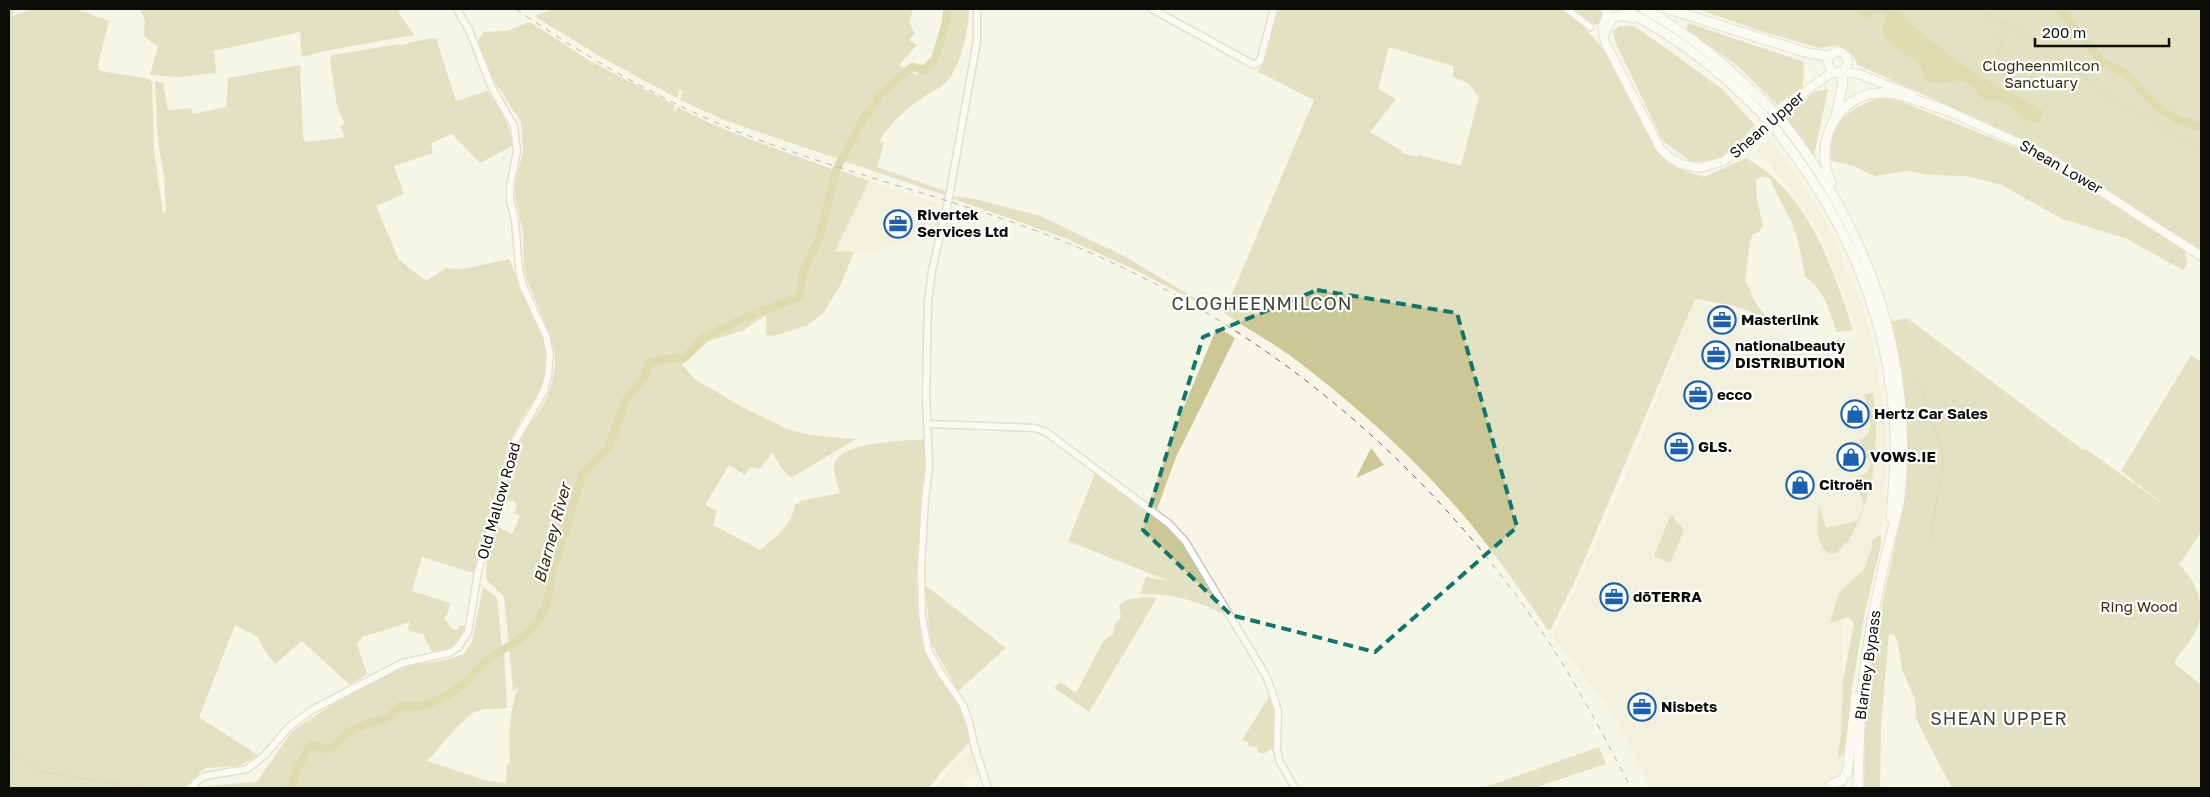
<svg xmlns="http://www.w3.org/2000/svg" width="2210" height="797" viewBox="0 0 2210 797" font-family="'Golos Text',sans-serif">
	<rect width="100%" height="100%" fill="#f6f5e6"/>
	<path fill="#ebead4" d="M1769 140 1786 160 1817 206 1831 231 1864 310 1872 338 1887 429 1885 511 1877 547 1864 579 1841 588 1846 788H1651L1607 705 1553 637 1627 475 1695 300 1758 320 1803 345 1859 339 1841 286 1820 235 1791 189 1774 169 1756 152Z
		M869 181 944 205 936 236 863 253 835 251Z
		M972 749 979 775 962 781 965 787 964 788H935L957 761Z"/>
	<path fill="#cbc896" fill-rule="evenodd" d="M9 9H14L13 16 32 9H77L109 21 98 65 100 71 150 79 152 83 154 150 163 214 166 211 164 176 158 141 155 81 163 83 168 110 191 108 193 114 226 107 228 78 300 65 303 138 306 142 342 138 344 136 340 126 345 124 337 106 330 61 332 55 399 44 401 46 411 42 436 38 456 101 487 91C500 108 510 123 512 146L480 163 452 134 431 143 433 153 394 166 404 194 376 206 399 260 426 281 446 268 464 269 509 259 544 344C546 357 547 371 542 384 533 405 517 422 508 446L474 573 422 557 412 591 450 603 448 613 444 618 453 630 458 629 460 625 466 626C459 643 450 652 432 652L423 634 409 631 408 628 410 622 362 637 357 645 367 674 350 685 302 641 275 664 263 648 258 637 235 625 199 717 259 756 238 766 207 768 201 771 185 788H9Z
		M140 9H403L398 12 414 35 324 51 302 57 300 32 214 51 216 73 180 77 150 75 158 46 144 37 145 20Z
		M554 9H913L909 23 915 33 909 40 917 45 899 65 916 75 924 63 928 65C937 47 945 29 944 9H969C969 28 961 64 949 79 944 86 933 91 926 95 910 106 888 124 880 141L884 143 877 167 948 192 947 196 724 120 680 100 683 90H679L677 98 601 57 534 16Z
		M1279 9H1561C1596 35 1609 53 1628 92 1640 115 1648 145 1668 162 1677 169 1693 173 1704 177L1746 158C1809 193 1832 266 1853 330L1837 332C1829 311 1825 290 1805 277 1802 257 1798 235 1789 217 1782 203 1775 192 1770 178L1762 176 1756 180 1757 199 1763 226 1759 232 1753 234 1750 241 1745 281C1750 287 1750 290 1752 296 1756 304 1762 311 1767 318L1731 305 1695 299 1576 579 1551 629 1548 630C1524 595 1500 561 1474 528 1422 464 1354 403 1288 354 1267 340 1245 327 1224 313L1314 100 1257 71 1262 65ZM1389 47 1453 66V77L1468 83 1479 97 1461 166 1419 155 1418 157 1402 153V151L1370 132 1396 99 1378 89Z
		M1574 9H1601L1604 11V18L1601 23 1595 25Z
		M1697 9H2201V250L2192 247 2049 151 1858 65 1852 54 1837 45 1819 48 1764 32Z
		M530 22 590 61 675 105 673 110 674 112 678 107C727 134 782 150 834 170L817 237 802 268 798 296 708 333 701 338 685 357 662 358 646 363 645 374 624 399 606 450 589 469H591L607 453 628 401 648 376V365L665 360 686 359 703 340 801 298 806 271 820 242 839 170 869 181 835 251 854 252 841 284 824 312 808 325 774 336 766 335V315L744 330 709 341 682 365 696 380 742 407 787 429 810 435 856 439 791 478 783 470 772 453 760 469 750 467 745 475 729 465 705 505 717 511 713 525 760 550C775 537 791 527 795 505L804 500 840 493C838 485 832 470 835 462 845 441 907 441 927 439 925 501 910 567 920 629 926 667 973 710 970 742L943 770 929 788H206L207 786 257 782 291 732 339 700 406 666 446 660 464 654 472 642 483 587 497 598 502 648 497 651V655L504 652 507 708C496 710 485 707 475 712 464 717 436 751 428 761L488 781 506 783 507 764 510 763C509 737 508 712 519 687L513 691 509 647 534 625 549 594 534 621 509 645 504 597 486 579 487 556 496 526 512 534 520 516 514 513 517 505 514 501H508L504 506 500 505 520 440 545 402 551 387 555 368V352L546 325 527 280 524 268 523 232 515 197V184L523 152 521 122 493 79 478 40 484 32 507 31Z
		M1688 23 1804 62 1803 87 1777 105 1739 67 1687 30Z
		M1620 26H1634L1674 54 1722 89 1755 125 1724 158 1692 163 1662 140 1615 41 1613 31Z
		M1828 89 1814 156 1786 117 1814 92Z
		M1879 98 1898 100 2051 162 2185 251 2187 264 2183 270 2125 238 2062 219 2002 185 1967 176 1931 175 1908 171 1875 176 1851 165 1831 161C1831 154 1829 143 1831 137 1838 115 1859 105 1879 98Z
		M951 196 975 199 1040 216 1124 256 1198 300 1197 302 1135 270 1065 238 951 198Z
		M1907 318 2083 450 2086 449 2168 508 2121 471 2191 355 2201 362V532L2179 565C2195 578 2206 605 2198 626 2193 639 2181 651 2174 663L2201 685V788H1952L1923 733 1916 718 1915 699 1902 670 1898 643 1894 635 1889 634 1881 725 1880 788H1864L1865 731 1869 683 1876 635 1898 529 1903 487 1889 322Z
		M1217 327 1235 338 1176 457 1157 509 1149 501 1176 426Z
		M1873 393C1880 446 1875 497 1847 543H1845L1838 552 1831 554C1813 545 1818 520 1819 504L1826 528 1857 521 1864 506 1855 477 1866 474 1871 464 1859 440C1879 432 1867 410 1864 394Z
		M1371 448 1384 465 1356 478Z
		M1095 474 1149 512 1168 529 1170 527 1180 538 1225 610 1222 613C1195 600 1170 593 1140 594L1146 577 1169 581 1068 541Z
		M1671 514 1684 530 1670 563 1654 556Z
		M1881 534V544L1865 612 1850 699 1848 746 1839 759 1838 753 1841 737 1843 680 1854 623 1848 617 1830 623 1839 592 1864 570 1872 548V541Z
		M925 585 1006 648 958 691 931 643Z
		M1151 597 1157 598 1089 712 1054 688 1060 682 1076 693 1104 640 1113 634 1115 624 1121 617 1119 606C1126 597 1140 598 1151 597Z
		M1270 695 1274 715 1273 749C1267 750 1266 756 1258 752L1257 747 1249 746 1248 742 1242 740Z
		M1599 747 1606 764 1534 788H1483Z"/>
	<path fill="#c0ba6b" d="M1850 9H1896C1924 38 1960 63 1994 84 2010 94 2030 101 2044 112L2039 122C2021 124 2017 107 2002 102 1991 99 1986 103 1977 93V90C1973 88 1969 84 1964 82 1955 78 1941 86 1930 82 1922 79 1925 73 1921 67 1911 52 1885 50 1883 29 1883 24 1886 19 1887 14L1881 11 1876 14 1874 11 1870 19Z"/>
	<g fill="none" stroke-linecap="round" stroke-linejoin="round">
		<path stroke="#c0ba6b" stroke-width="1" d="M1974 9 2013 27 2072 68 2112 99 2201 149
			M1978 73 1991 62 1997 60 2003 41 1998 33 2004 23
			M1916 376 1942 447 1943 466 1930 541
			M9 751 42 772 146 788
			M174 788H175"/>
		<path stroke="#c0ba6b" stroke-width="8" d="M2060 9 2103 63 2124 72 2162 111 2179 120 2201 127
			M291 788 297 770 310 745 326 749 335 746 346 733 369 723 387 719 401 705C422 712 453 694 468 680 475 673 481 664 490 658 506 647 523 640 536 623 545 611 550 595 550 580L582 475 607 450 626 400 646 375 647 364 665 359 685 358 702 338 742 319 799 297 804 270 819 239 836 170 863 119 876 103 879 95 912 67 924 70 935 59 946 22 947 9"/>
		<g stroke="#c8c7b9" stroke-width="9">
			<path id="minor" d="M977 9V41L949 197 932 270 928 302 926 394 929 466 925 501 921 568 922 615 928 650 942 675 963 705 970 725 974 745 988 788
				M1152 9 1254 65 1260 61 1274 9
				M1567 9 1590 27
				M929 424 1035 428 1046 432 1168 523 1185 541 1265 674 1272 691 1278 711 1277 751 1280 762 1295 788
				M192 788 197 781 205 776 247 769 265 755 289 727 312 710 402 663 449 653 458 647 468 632 478 572 515 441 544 391 548 376 550 355 546 336 523 286 519 269 515 220 510 200V186L517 151 514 126 492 88 470 32 457 9"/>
		</g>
		<g stroke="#c8c7b9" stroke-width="10">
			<path id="major" d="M1603 31 1605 42 1660 148 1669 157 1681 164 1700 168 1724 161 1811 87 1828 75 1844 70 1848 64 1847 57 1843 53 1837 51 1829 56 1827 62 1832 71 1838 73
				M1842 72 1859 74 1912 95
				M1941 108 2044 154 2201 256"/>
		</g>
		<g stroke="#c8c7b9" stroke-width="11">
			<path id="highway" d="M1623 9C1676 36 1723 72 1764 116
				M1644 9C1692 35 1732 70 1770 108
				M1668 9 1808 53 1829 56
				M1603 26 1608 14 1606 9
				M1606 31C1610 16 1619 13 1633 18
				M1836 116 1843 82 1841 72
				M1783 122C1870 233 1914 356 1900 498 1898 512 1893 527 1889 542 1882 572 1875 603 1870 634 1861 685 1859 737 1858 788
				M1776 130C1846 218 1890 320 1895 433 1896 461 1893 489 1891 517
				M1831 182C1812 142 1839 89 1887 93 1907 94 1927 105 1946 110
				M1831 785 1842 780 1847 773 1856 697"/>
		</g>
		<use href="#minor" stroke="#fff" stroke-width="6"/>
		<use href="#major" stroke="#fff" stroke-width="8"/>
		<use href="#highway" stroke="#fff" stroke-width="9"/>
		<path stroke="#6d6c63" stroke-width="1" stroke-dasharray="6 6" stroke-linecap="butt" d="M516 9C584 56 655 97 731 129 827 168 928 192 1026 227 1242 305 1426 454 1552 647 1581 692 1606 740 1631 788"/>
		<g stroke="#c8c7b9" stroke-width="11" stroke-linecap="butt">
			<path id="highway-bridge" d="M1770 108 1783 122
				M1764 116 1776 130"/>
		</g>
		<use href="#highway-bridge" stroke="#fff" stroke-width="9"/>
	</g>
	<path d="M0 0H2210V797H0ZM1317 290 1457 313 1517 527 1375 652 1231 615 1143 530 1203 337Z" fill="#f6f5e6" fill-opacity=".55" fill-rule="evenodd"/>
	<path fill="none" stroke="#0f766e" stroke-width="4" stroke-dasharray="10 6" stroke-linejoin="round" d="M1317 290 1457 313 1517 527 1375 652 1231 615 1143 530 1203 337Z"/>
	<defs>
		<g id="office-ring" transform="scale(1.4375)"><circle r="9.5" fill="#fff" stroke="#1c61b1" stroke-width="1.5"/><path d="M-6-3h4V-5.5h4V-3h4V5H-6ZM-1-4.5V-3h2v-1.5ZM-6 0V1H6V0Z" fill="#1c61b1"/></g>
		<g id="shop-ring" transform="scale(1.4375)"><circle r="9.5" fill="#fff" stroke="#1c61b1" stroke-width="1.5"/><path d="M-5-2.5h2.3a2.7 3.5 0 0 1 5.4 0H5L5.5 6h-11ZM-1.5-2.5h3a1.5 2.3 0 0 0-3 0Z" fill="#1c61b1"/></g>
	</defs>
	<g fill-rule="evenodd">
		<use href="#office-ring" x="898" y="224"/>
		<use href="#office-ring" x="1722" y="320"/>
		<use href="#office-ring" x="1716" y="355"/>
		<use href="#office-ring" x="1698" y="395"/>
		<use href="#shop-ring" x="1855" y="414"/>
		<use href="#office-ring" x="1679" y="447"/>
		<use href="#shop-ring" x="1851" y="457"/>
		<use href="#shop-ring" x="1800" y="485"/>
		<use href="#office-ring" x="1614" y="597"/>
		<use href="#office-ring" x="1642" y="707"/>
	</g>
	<g text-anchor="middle" stroke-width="4.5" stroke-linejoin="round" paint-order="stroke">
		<g font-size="15" fill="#33300d" stroke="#fff">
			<text x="2041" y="71">Clogheenmilcon<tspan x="2041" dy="17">Sanctuary</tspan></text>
			<text x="2139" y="612">Ring Wood</text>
		</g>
		<g font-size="15" fill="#0c0c07" stroke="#fff">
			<text transform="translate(1767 125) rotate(-41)" y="5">Shean Upper</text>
			<text transform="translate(2061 167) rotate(30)" y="5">Shean Lower</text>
			<text transform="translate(499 501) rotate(-74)" y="5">Old Mallow Road</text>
			<text transform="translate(1868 665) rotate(-82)" y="5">Blarney Bypass</text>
		</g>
		<g font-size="15" font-weight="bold" fill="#0c0c07" stroke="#fff" text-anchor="start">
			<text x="917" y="220">Rivertek<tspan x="917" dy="17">Services Ltd</tspan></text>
			<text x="1741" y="325">Masterlink</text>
			<text x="1735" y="351">nationalbeauty<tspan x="1735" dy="17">DISTRIBUTION</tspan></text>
			<text x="1717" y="400">ecco</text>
			<text x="1874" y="419">Hertz Car Sales</text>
			<text x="1698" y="452">GLS.</text>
			<text x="1870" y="462">VOWS.IE</text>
			<text x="1819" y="490">Citroën</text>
			<text x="1633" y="602">dōTERRA</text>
			<text x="1661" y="712">Nisbets</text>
		</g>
		<g font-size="16" font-style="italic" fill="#2d2a06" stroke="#fff">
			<text transform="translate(552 533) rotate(-75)" y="6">Blarney River</text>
		</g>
		<g font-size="18" letter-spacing="1" fill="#404034" stroke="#fff">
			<text x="1262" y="310">CLOGHEENMILCON</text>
			<text x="1999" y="725">SHEAN UPPER</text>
		</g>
	</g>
	<rect width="2210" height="797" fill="none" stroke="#0c0c07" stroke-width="20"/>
	<path d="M2035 38v8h134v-8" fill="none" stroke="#0c0c07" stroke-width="2.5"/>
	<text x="2042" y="38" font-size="15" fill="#0c0c07" stroke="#ffffff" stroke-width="4" paint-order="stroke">200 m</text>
</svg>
